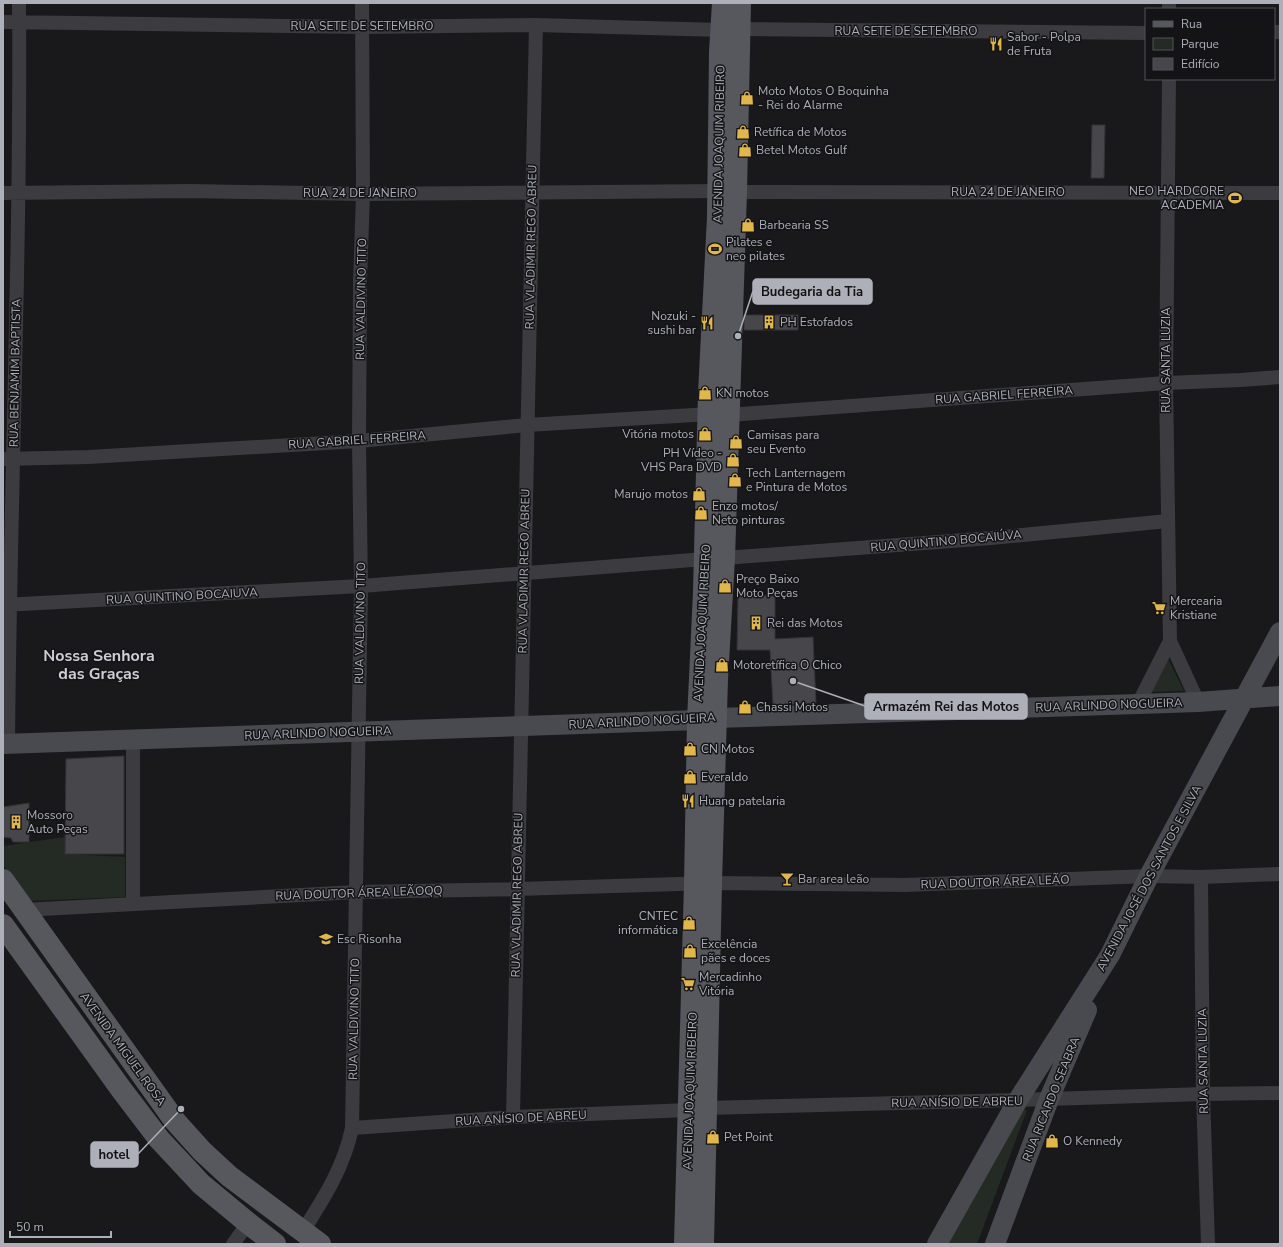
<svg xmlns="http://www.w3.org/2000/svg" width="1283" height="1247" viewBox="0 0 1283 1247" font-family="'Nunito Sans',sans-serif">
	<rect width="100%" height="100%" fill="#19191b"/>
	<path fill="#242b25" d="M1161 645 1184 691 1149 692Z
		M65 837 66 854 125 857V897L28 901 3 865V846Z
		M1020 1109 1027 1110 977 1244H940Z"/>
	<path fill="#47464b" stroke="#343337" d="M1092 125H1105L1104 178H1091Z
		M744 315H798V330H744Z
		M738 595 775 596V639L813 637 816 703 773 705 770 650H737Z
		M124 756V854H65L66 759Z
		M29 803V842H13L11 838 3 837V807Z"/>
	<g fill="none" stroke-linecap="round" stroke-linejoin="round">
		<path stroke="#3b3b40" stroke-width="14" d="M1169 3V9
			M3 22 363 27 536 25 722 30
			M739 29 1146 33
			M1274 32H1280
			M1169 79 1166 383 1170 641 1198 702
			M736 192 1280 193
			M3 193 190 191 363 194 718 191
			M728 415 1166 383 1241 380 1280 377
			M3 459 89 457 359 441 527 425 710 414
			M724 558 991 538 1168 521
			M3 605 361 586 705 559
			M1138 704 1170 641
			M133 739V903
			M8 743C10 497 21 250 19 3
			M1201 877 1203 1094 1208 1244
			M23 910 357 892 518 889 711 883 905 885 1149 876 1201 877 1280 874
			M706 1108 1018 1100 1203 1094 1280 1093
			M513 1117 536 25
			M352 1128 513 1117 689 1110
			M303 1231C324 1198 344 1167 352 1128L361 586 359 441 360 282 363 194 362 3
			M233 1244 248 1223"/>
		<path stroke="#494a50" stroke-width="20" d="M3 744 698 720 716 718 1138 704 1198 702 1280 696
			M937 1244 1018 1100 1110 955 1149 876 1280 632
			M995 1244 1049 1099 1087 1010"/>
		<path stroke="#57585e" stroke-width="22" d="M3 880 175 1121 202 1151 229 1176 320 1244
			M3 925 121 1089 159 1139 201 1184 248 1223 275 1244
			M685 1244 695 884 698 720 704 592 709 393 718 217 720 52 723 3
			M703 1244 711 883 717 679 724 558 736 192 740 3"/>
	</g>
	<defs>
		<g id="restaurant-bare" transform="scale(1.08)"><path d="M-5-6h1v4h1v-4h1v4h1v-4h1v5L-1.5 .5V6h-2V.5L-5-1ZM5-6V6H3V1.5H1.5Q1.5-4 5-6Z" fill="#e1b64b" stroke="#141416" stroke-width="2.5" paint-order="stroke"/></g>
		<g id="shop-bare" transform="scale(1.08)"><path d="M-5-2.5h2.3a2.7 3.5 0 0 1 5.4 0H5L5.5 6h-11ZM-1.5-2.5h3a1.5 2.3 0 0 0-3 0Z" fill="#e1b64b" stroke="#141416" stroke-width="2.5" paint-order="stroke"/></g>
		<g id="stadium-bare" transform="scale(1.08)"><path d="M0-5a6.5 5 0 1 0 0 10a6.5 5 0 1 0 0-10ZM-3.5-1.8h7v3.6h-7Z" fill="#e1b64b" stroke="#141416" stroke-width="2.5" paint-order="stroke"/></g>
		<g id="building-bare" transform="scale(1.08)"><path d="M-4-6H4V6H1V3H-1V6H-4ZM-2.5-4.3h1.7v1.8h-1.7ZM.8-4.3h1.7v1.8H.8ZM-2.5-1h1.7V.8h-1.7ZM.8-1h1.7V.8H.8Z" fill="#e1b64b" stroke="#141416" stroke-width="2.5" paint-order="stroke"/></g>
		<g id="supermarket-bare" transform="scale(1.08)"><path d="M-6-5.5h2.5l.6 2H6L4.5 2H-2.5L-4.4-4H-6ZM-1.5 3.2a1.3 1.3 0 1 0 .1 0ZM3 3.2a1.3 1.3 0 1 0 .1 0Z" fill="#e1b64b" stroke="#141416" stroke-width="2.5" paint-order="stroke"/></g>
		<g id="bar-bare" transform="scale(1.08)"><path d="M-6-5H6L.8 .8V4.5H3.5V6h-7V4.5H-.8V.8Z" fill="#e1b64b" stroke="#141416" stroke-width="2.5" paint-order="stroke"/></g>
		<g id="school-bare" transform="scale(1.08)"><path d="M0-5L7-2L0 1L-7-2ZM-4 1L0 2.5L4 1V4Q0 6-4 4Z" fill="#e1b64b" stroke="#141416" stroke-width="2.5" paint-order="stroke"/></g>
	</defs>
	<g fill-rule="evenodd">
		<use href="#restaurant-bare" x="996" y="44"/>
		<use href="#shop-bare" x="747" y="98"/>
		<use href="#shop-bare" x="743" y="132"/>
		<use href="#shop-bare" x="745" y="150"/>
		<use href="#stadium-bare" x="1235" y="198"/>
		<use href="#shop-bare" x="748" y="225"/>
		<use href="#stadium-bare" x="715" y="249"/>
		<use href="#building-bare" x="769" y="322"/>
		<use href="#restaurant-bare" x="707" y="323"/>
		<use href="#shop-bare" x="705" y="393"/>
		<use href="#shop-bare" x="705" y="434"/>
		<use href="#shop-bare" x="736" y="442"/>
		<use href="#shop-bare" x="733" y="460"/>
		<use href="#shop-bare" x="735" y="480"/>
		<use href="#shop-bare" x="699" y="494"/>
		<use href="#shop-bare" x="701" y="513"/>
		<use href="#shop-bare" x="725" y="586"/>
		<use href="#supermarket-bare" x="1159" y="608"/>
		<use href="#building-bare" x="756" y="623"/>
		<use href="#shop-bare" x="722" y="665"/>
		<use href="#shop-bare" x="745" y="707"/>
		<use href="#shop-bare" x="690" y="749"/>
		<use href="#shop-bare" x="690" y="777"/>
		<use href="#restaurant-bare" x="688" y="801"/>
		<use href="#building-bare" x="16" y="822"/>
		<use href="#bar-bare" x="787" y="879"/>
		<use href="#shop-bare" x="689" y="923"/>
		<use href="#school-bare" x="326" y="939"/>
		<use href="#shop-bare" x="690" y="951"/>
		<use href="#supermarket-bare" x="688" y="984"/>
		<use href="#shop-bare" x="713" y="1137"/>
		<use href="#shop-bare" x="1052" y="1141"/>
	</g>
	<g text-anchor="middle" stroke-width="3" stroke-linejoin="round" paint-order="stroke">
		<g font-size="12" fill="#adb0b9" stroke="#141416">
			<text x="362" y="30">RUA SETE DE SETEMBRO</text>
			<text x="906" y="35">RUA SETE DE SETEMBRO</text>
			<text transform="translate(719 144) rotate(-89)" y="4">AVENIDA JOAQUIM RIBEIRO</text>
			<text x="1008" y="196">RUA 24 DE JANEIRO</text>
			<text x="360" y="197">RUA 24 DE JANEIRO</text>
			<text transform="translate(531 247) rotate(-89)" y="4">RUA VLADIMIR REGO ABREU</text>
			<text transform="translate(361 299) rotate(-89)" y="4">RUA VALDIVINO TITO</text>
			<text transform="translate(1166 360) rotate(-90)" y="4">RUA SANTA LUZIA</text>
			<text transform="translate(15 373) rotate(-89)" y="4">RUA BENJAMIM BAPTISTA</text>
			<text transform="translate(1004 395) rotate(-4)" y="4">RUA GABRIEL FERREIRA</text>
			<text transform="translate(357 440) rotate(-4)" y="4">RUA GABRIEL FERREIRA</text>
			<text transform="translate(946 541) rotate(-5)" y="4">RUA QUINTINO BOCAIÚVA</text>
			<text transform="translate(524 571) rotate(-89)" y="4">RUA VLADIMIR REGO ABREU</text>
			<text transform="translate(182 596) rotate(-3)" y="4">RUA QUINTINO BOCAIUVA</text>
			<text transform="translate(360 623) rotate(-89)" y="4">RUA VALDIVINO TITO</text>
			<text transform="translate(702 623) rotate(-87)" y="4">AVENIDA JOAQUIM RIBEIRO</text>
			<text transform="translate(1109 705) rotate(-2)" y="4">RUA ARLINDO NOGUEIRA</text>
			<text transform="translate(642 721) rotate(-3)" y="4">RUA ARLINDO NOGUEIRA</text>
			<text transform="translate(318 733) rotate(-2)" y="4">RUA ARLINDO NOGUEIRA</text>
			<text transform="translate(1149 878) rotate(-62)" y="4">AVENIDA JOSÉ DOS SANTOS E SILVA</text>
			<text transform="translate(995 882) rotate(-2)" y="4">RUA DOUTOR ÁREA LEÃO</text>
			<text transform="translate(359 893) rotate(-2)" y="4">RUA DOUTOR ÁREA LEÃOQQ</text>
			<text transform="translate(517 895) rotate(-89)" y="4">RUA VLADIMIR REGO ABREU</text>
			<text transform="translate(354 1019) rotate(-89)" y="4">RUA VALDIVINO TITO</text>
			<text transform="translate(123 1049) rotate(54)" y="4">AVENIDA MIGUEL ROSA</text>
			<text transform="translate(1203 1061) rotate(-91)" y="4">RUA SANTA LUZIA</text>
			<text transform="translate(690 1091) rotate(-88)" y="4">AVENIDA JOAQUIM RIBEIRO</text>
			<text transform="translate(1051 1099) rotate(-68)" y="4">RUA RICARDO SEABRA</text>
			<text transform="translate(957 1102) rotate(-1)" y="4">RUA ANÍSIO DE ABREU</text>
			<text transform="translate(521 1118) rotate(-3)" y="4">RUA ANÍSIO DE ABREU</text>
		</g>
		<g font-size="12" fill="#adb0b9" stroke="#141416" text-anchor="start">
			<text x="1007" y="41">Sabor - Polpa<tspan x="1007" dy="14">de Fruta</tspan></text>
			<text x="758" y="95">Moto Motos O Boquinha<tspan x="758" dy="14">- Rei do Alarme</tspan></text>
			<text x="754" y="136">Retífica de Motos</text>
			<text x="756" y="154">Betel Motos Gulf</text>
			<text x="1224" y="195" text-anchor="end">NEO HARDCORE<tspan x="1224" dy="14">ACADEMIA</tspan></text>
			<text x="759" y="229">Barbearia SS</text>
			<text x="726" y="246">Pilates e<tspan x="726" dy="14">neo pilates</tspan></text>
			<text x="696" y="320" text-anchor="end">Nozuki -<tspan x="696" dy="14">sushi bar</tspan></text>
			<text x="780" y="326">PH Estofados</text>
			<text x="716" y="397">KN motos</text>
			<text x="694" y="438" text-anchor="end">Vitória motos</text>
			<text x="747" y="439">Camisas para<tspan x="747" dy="14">seu Evento</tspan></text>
			<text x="722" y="457" text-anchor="end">PH Vídeo -<tspan x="722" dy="14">VHS Para DVD</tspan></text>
			<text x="746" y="477">Tech Lanternagem<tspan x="746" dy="14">e Pintura de Motos</tspan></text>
			<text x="688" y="498" text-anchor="end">Marujo motos</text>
			<text x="712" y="510">Enzo motos/<tspan x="712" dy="14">Neto pinturas</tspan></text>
			<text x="736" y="583">Preço Baixo<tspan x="736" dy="14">Moto Peças</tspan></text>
			<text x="1170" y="605">Mercearia<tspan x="1170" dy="14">Kristiane</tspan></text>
			<text x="767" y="627">Rei das Motos</text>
			<text x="733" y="669">Motoretífica O Chico</text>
			<text x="756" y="711">Chassi Motos</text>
			<text x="701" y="753">CN Motos</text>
			<text x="701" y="781">Everaldo</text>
			<text x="699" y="805">Huang patelaria</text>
			<text x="27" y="819">Mossoro<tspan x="27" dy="14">Auto Peças</tspan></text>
			<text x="798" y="883">Bar area leão</text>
			<text x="678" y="920" text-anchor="end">CNTEC<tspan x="678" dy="14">informática</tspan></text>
			<text x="337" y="943">Esc Risonha</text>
			<text x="701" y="948">Excelência<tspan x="701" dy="14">pães e doces</tspan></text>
			<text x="699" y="981">Mercadinho<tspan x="699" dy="14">Vitória</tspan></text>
			<text x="724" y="1141">Pet Point</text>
			<text x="1063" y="1145">O Kennedy</text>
		</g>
		<g font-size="16" font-weight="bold" fill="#cecfd6" stroke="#141416">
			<text x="99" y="661">Nossa Senhora<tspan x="99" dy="18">das Graças</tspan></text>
		</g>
	</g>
	<path fill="none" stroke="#adb0b9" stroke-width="1.5" d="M738 336L753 291M793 681L865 706M181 1109L138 1154"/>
	<g fill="#adb0b9" stroke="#141416" stroke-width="1.5">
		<circle cx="738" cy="336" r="4"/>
		<circle cx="793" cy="681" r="4"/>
		<circle cx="181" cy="1109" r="4"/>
	</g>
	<g fill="#adb0b9" stroke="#adb0b9" stroke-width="1.5">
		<rect x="753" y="279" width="119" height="25" rx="4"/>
		<rect x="865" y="694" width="162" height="25" rx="4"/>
		<rect x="91" y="1142" width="47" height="25" rx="4"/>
	</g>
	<g font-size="13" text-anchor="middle" font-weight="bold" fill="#111">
		<text x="812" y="296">Budegaria da Tia</text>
		<text x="946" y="711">Armazém Rei das Motos</text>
		<text x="114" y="1159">hotel</text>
	</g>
	<rect width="1283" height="1247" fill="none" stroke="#adb0b9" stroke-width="8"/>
	<rect x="1145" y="8" width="130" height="72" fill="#141416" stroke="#515257"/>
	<rect x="1153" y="21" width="20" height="6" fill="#57585e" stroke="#515257"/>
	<text x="1181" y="28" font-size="12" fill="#adb0b9">Rua</text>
	<rect x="1153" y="38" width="20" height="12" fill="#242b25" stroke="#515257"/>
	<text x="1181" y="48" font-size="12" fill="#adb0b9">Parque</text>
	<rect x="1153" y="58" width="20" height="12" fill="#47464b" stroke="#515257"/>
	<text x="1181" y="68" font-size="12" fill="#adb0b9">Edifício</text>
	<path d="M10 1231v6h101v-6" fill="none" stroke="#adb0b9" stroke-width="2"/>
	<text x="16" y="1231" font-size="12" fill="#adb0b9" stroke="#141416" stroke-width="3" paint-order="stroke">50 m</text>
</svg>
